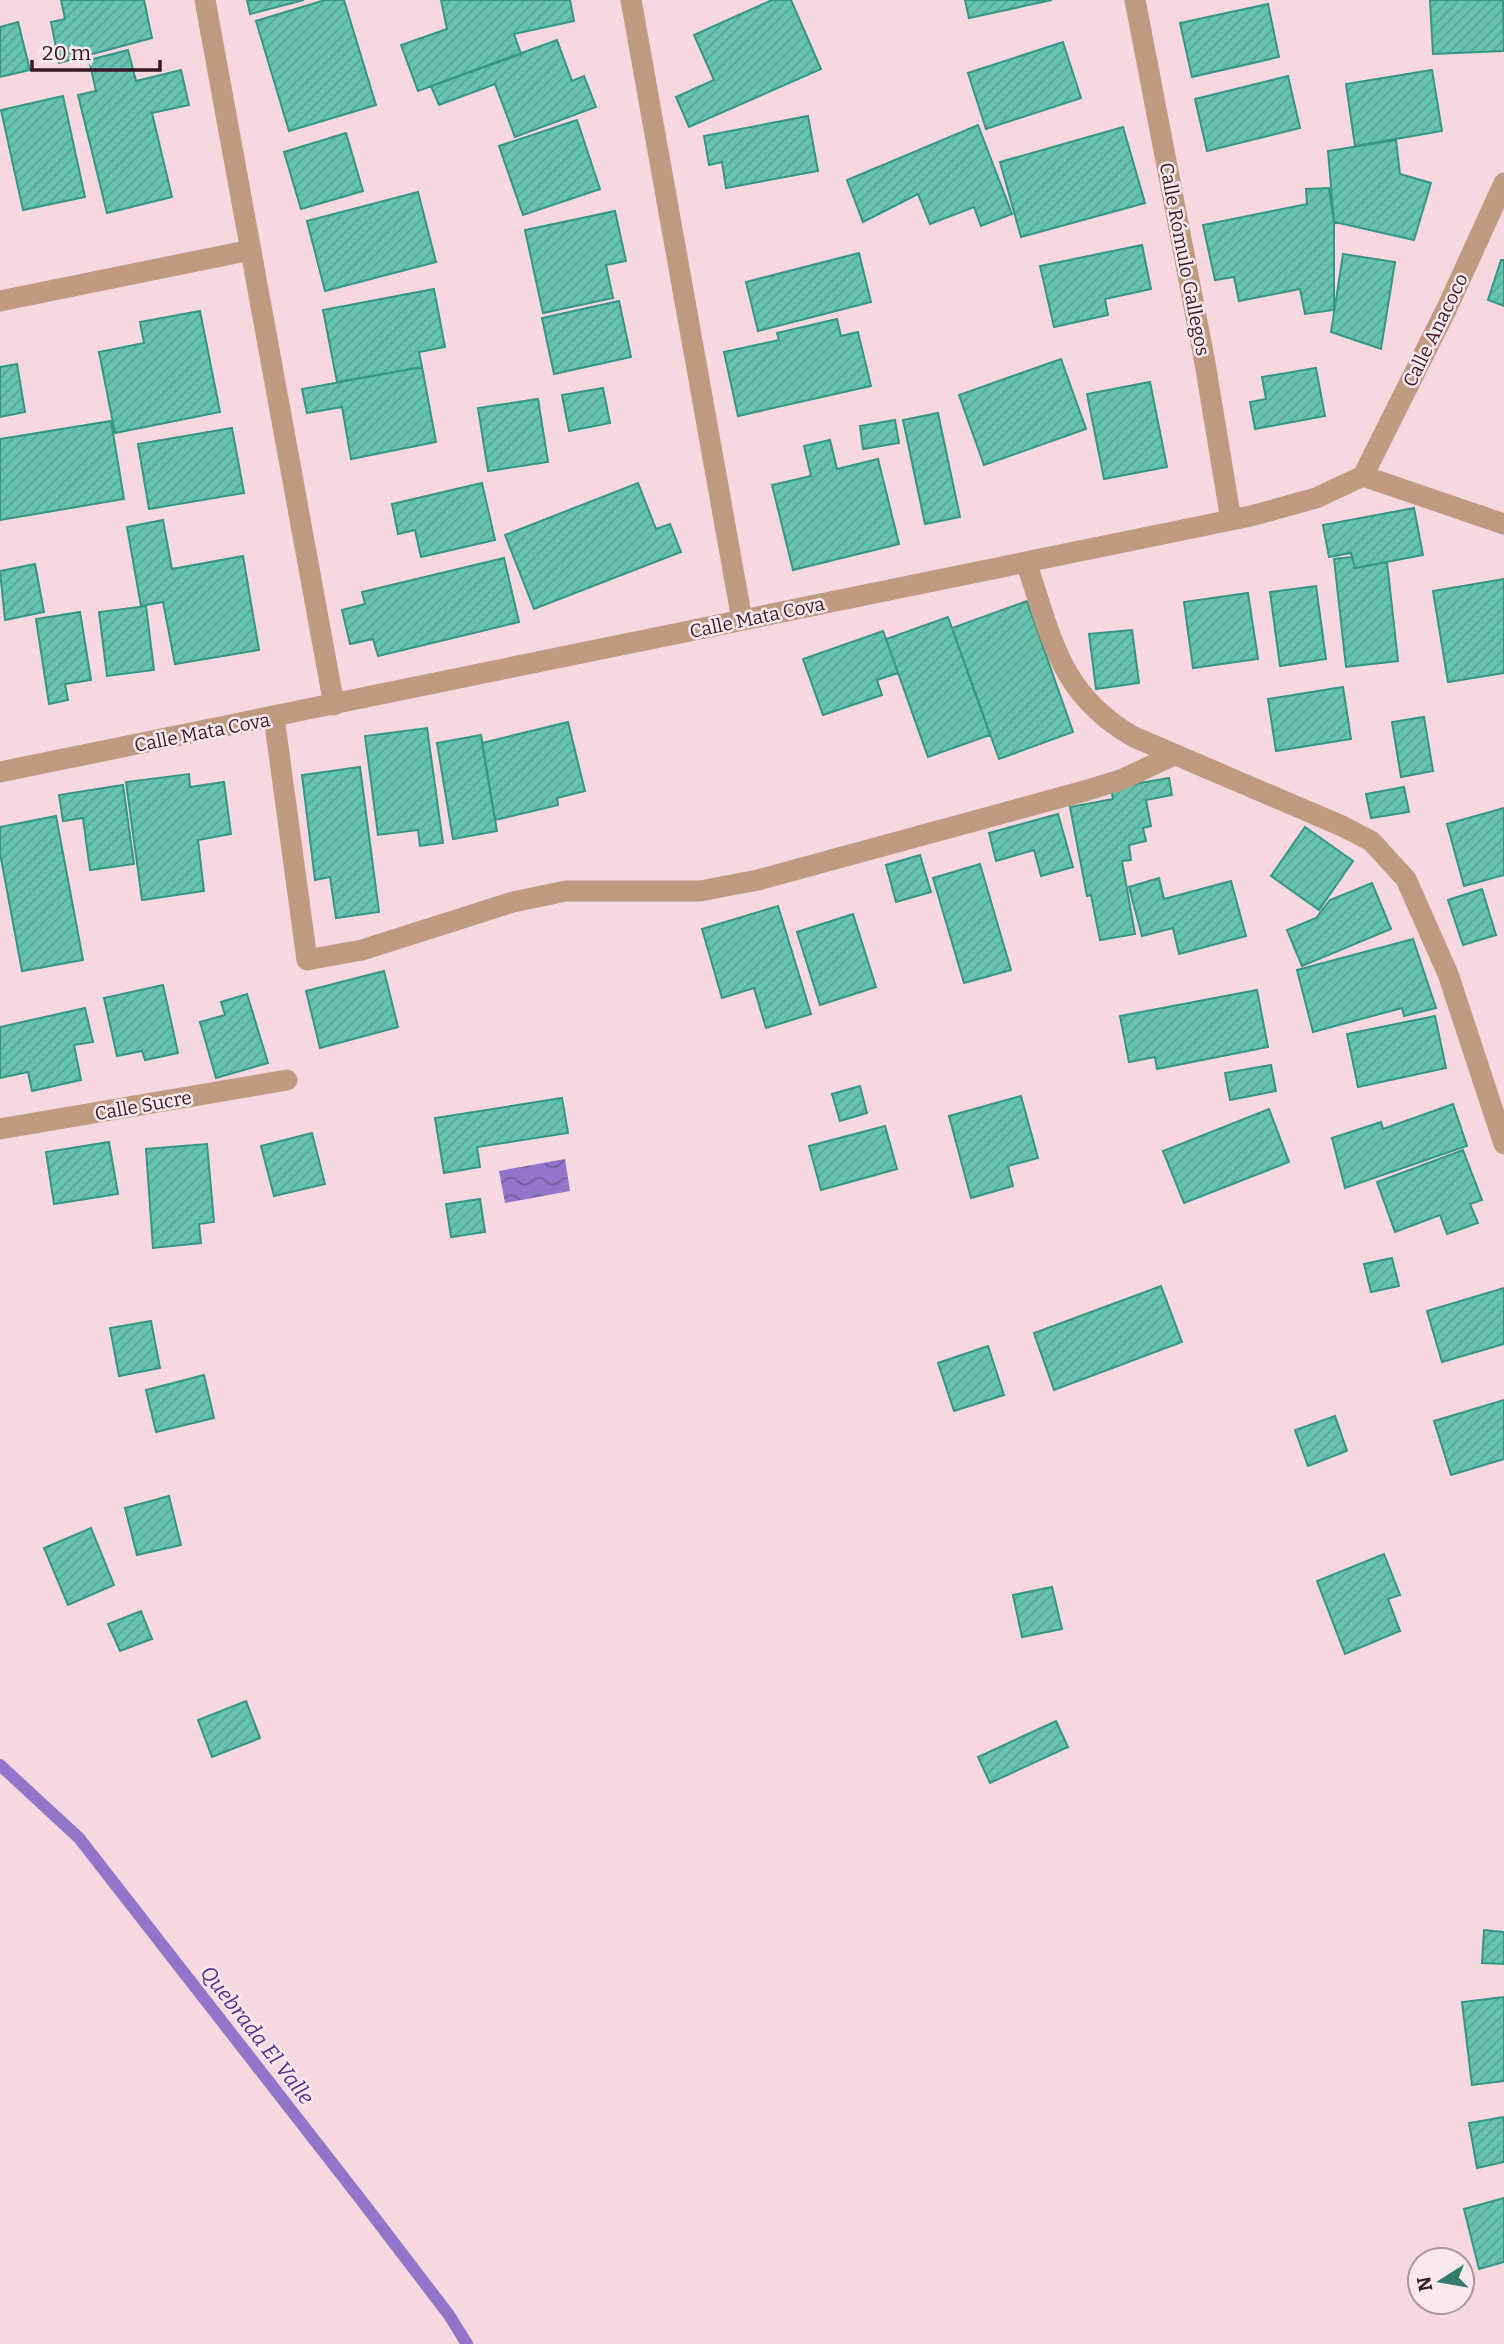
<svg xmlns="http://www.w3.org/2000/svg" width="1504" height="2344" viewBox="0 0 1504 2344" font-family="Bitter,serif">
	<defs>
		<pattern id="water-waves" width="16" height="10" patternUnits="userSpaceOnUse" patternTransform="scale(1.75)"><rect width="16" height="10" fill="#9075c8"/><path d="M0 5q4-4 8 0t8 0" fill="none" stroke="#765fa2"/></pattern>
		<pattern id="building-hatch" width="6" height="6" patternUnits="userSpaceOnUse" patternTransform="scale(1.75)"><rect width="6" height="6" fill="#65c3af"/><path d="M-1 1l2-2M0 6l6-6M5 7l2-2" fill="none" stroke="#58a796"/></pattern>
	</defs>
	<rect width="100%" height="100%" fill="#f7d7e0"/>
	<path fill="url(#water-waves)" d="M565 1159 570 1191 505 1203 499 1171Z"/>
	<g fill="none" stroke-linecap="round" stroke-linejoin="round">
		<path stroke="#9075c8" stroke-width="12" d="M0 1765 79 1838 365 2205 449 2315 467 2344"/>
	</g>
	<path fill="url(#building-hatch)" stroke="#349683" stroke-width="2" d="M61 0H144L152 38 59 63 51 22 65 19Z
		M247 0H304L250 14Z
		M325 0H344L376 105 289 131 256 21Z
		M441 0H570L574 21 514 34 521 54 418 91 401 45 447 29Z
		M772 0H791L821 69 689 127 676 97 714 80 694 35Z
		M965 0H1052L969 18Z
		M1430 0H1503L1504 51 1433 54Z
		M1268 4 1279 57 1192 77 1180 23Z
		M18 22 30 70 0 77V27Z
		M557 40 572 81 584 76 596 107 515 137 495 84 439 105 431 86Z
		M1063 42 1081 98 986 129 968 73Z
		M128 50 136 81 181 70 189 105 152 113 172 197 107 213 78 95 96 91 89 60Z
		M1432 70 1442 131 1355 146 1346 84Z
		M1288 76 1300 128 1207 151 1195 99Z
		M63 96 85 197 23 210 1 110Z
		M808 116 818 171 726 188 722 162 709 165 704 136Z
		M577 120 600 189 523 215 499 146Z
		M978 125 1012 214 981 226 974 207 930 224 918 194 863 222 847 180Z
		M1123 127 1145 203 1021 237 1000 162Z
		M346 133 363 191 301 209 284 152Z
		M1396 140 1400 174 1431 183 1414 240 1334 222 1328 151Z
		M1329 188 1334 222V310L1305 314 1300 289 1239 301 1234 277 1215 280 1203 225 1307 204 1306 189Z
		M418 192 436 262 325 291 307 221Z
		M615 211 626 261 606 265 613 298 543 313 525 230Z
		M1142 245 1151 289 1105 299 1108 315 1054 327 1040 266Z
		M859 253 871 302 758 331 746 282Z
		M1343 254 1395 262 1381 349 1331 332Z
		M1501 260H1504V306L1488 300Z
		M434 289 445 347 419 352 422 367 337 382 323 310Z
		M619 301 631 357 554 374 542 318Z
		M200 311 220 412 115 433 99 352 144 343 140 322Z
		M837 319 841 336 858 332 871 386 738 416 724 352 779 340 777 333Z
		M1061 359 1086 429 984 465 959 395Z
		M17 364 25 412 0 417V367Z
		M422 367 436 442 351 459 342 407 307 413 302 389Z
		M1316 368 1325 416 1255 429 1250 402 1266 399 1262 377Z
		M1150 382 1167 467 1104 479 1087 394Z
		M603 388 610 423 569 431 562 395Z
		M538 399 548 462 488 471 478 408Z
		M938 413 960 517 925 524 903 420Z
		M895 420 899 443 863 449 860 426Z
		M111 421 124 499 0 520V439Z
		M232 428 244 493 149 509 138 444Z
		M830 440 837 469 878 459 899 544 793 570 772 485 811 476 804 446Z
		M482 483 495 540 421 557 415 530 398 534 392 504Z
		M638 483 656 529 670 524 681 552 534 609 505 535Z
		M1414 508 1423 555 1355 568 1351 553 1329 557 1323 525Z
		M163 520 172 569 243 556 259 650 175 664 163 602 141 606 127 527Z
		M1352 557 1355 568 1387 562 1398 661 1346 667 1334 559Z
		M504 558 519 622 378 656 373 639 350 644 342 610 365 604 362 592Z
		M35 564 44 612 5 620 0 571Z
		M1504 579V673L1448 682 1433 591Z
		M1316 586 1326 659 1280 666 1270 592Z
		M1248 593 1258 659 1193 668 1184 602Z
		M1027 601 1073 732 999 759 952 628Z
		M146 606 154 670 107 676 99 612Z
		M80 612 91 680 65 684 68 700 49 704 36 619Z
		M948 617 990 735 928 757 886 639Z
		M1132 630 1139 683 1096 689 1089 634Z
		M883 631 898 673 877 680 882 695 823 715 803 659Z
		M1343 687 1351 739 1276 751 1268 699Z
		M1424 717 1433 771 1401 777 1392 722Z
		M568 722 585 791 557 798 558 805 495 820 482 743Z
		M427 728 443 843 420 846 418 830 378 835 365 736Z
		M481 735 497 831 453 839 437 743Z
		M360 767 379 912 336 918 330 877 315 880 302 775Z
		M189 774 190 787 224 782 231 834 198 840 204 891 142 900 126 782Z
		M1169 778 1172 795 1146 800 1151 826 1143 828 1146 841 1129 845 1131 860 1122 861 1135 934 1100 940 1091 895 1087 896 1070 807 1113 799 1111 788Z
		M123 785 134 864 90 870 83 818 63 821 59 795Z
		M1404 787 1409 812 1371 818 1366 794Z
		M1504 808V875L1464 886 1447 824Z
		M1058 814 1073 867 1041 876 1034 850 996 861 989 833Z
		M56 816 83 960 22 971 0 853V827Z
		M1305 827 1353 861 1319 910 1271 876Z
		M920 855 931 892 896 902 886 865Z
		M980 864 1011 970 964 983 933 878Z
		M1159 878 1164 899 1231 881 1246 936 1179 954 1173 928 1142 936 1129 887Z
		M1372 883 1391 929 1302 966 1287 930 1316 918 1330 900Z
		M1482 889 1496 935 1463 945 1448 900Z
		M778 906 811 1014 766 1028 754 988 722 998 702 929Z
		M853 914 876 987 820 1005 797 932Z
		M1413 939 1436 1008 1404 1016 1402 1008 1313 1032 1297 970Z
		M384 971 398 1027 320 1048 306 991Z
		M163 985 178 1053 145 1060 142 1051 117 1056 104 998Z
		M1257 990 1268 1047 1157 1069 1155 1057 1129 1062 1120 1016Z
		M247 994 268 1063 216 1078 200 1022 225 1015 221 1002Z
		M85 1008 93 1042 74 1045 81 1080 32 1091 28 1072 0 1078V1027Z
		M1435 1016 1446 1068 1358 1087 1347 1034Z
		M1271 1065 1276 1091 1230 1100 1225 1073Z
		M860 1086 867 1113 840 1121 832 1094Z
		M1021 1096 1038 1158 1008 1166 1013 1186 971 1198 949 1116Z
		M562 1098 568 1133 477 1147 480 1167 444 1173 435 1118Z
		M1453 1104 1467 1146 1345 1188 1332 1138 1381 1122 1383 1129Z
		M1269 1109 1289 1162 1184 1203 1163 1151Z
		M885 1126 897 1169 821 1190 809 1146Z
		M312 1133 325 1184 274 1196 261 1146Z
		M109 1142 118 1194 54 1204 46 1152Z
		M207 1144 214 1222 199 1224 201 1243 153 1248 146 1149Z
		M1463 1150 1482 1200 1470 1204 1478 1223 1447 1234 1440 1215 1395 1232 1377 1182Z
		M480 1199 485 1232 451 1237 446 1204Z
		M1392 1258 1399 1286 1371 1292 1364 1264Z
		M1161 1286 1182 1342 1054 1390 1034 1333Z
		M1504 1288V1344L1442 1362 1427 1311Z
		M151 1321 160 1368 119 1376 110 1328Z
		M988 1346 1004 1395 954 1411 938 1363Z
		M204 1375 214 1418 156 1432 146 1390Z
		M1504 1400V1459L1451 1475 1434 1421Z
		M1335 1416 1347 1451 1308 1466 1295 1430Z
		M169 1496 181 1545 137 1555 125 1508Z
		M91 1528 114 1585 68 1605 44 1548Z
		M1384 1554 1400 1595 1388 1599 1400 1631 1345 1654 1317 1581Z
		M1052 1587 1062 1629 1022 1637 1013 1595Z
		M141 1611 152 1639 120 1651 108 1624Z
		M246 1701 260 1738 212 1757 198 1720Z
		M1056 1721 1068 1747 990 1783 978 1757Z
		M1484 1930 1504 1932V1964L1482 1963Z
		M1504 1997V2081L1472 2085 1462 2002Z
		M1504 2117V2162L1477 2168 1469 2123Z
		M1504 2198V2262L1479 2269 1464 2209Z"/>
	<g fill="none" stroke-linecap="round" stroke-linejoin="round">
		<path stroke="#be9a80" stroke-width="21" d="M205 0 334 705
			M631 0 742 620
			M1135 0 1205 363 1231 520
			M0 301 251 250
			M1363 476 1447 308 1504 183
			M1026 562C1052 638 1059 694 1134 737L1342 826 1371 841 1406 879 1448 974 1504 1144
			M274 717 307 960 362 950 513 902 566 891H700L758 880 1088 790 1123 779 1174 755
			M0 772 1251 516 1316 498 1363 476 1504 524
			M0 1129 287 1080"/>
	</g>
	<g text-anchor="middle" stroke-width="5" stroke-linejoin="round" paint-order="stroke">
		<g font-size="19" fill="#371a25" stroke="#f9e9ee">
			<text transform="translate(1185 259) rotate(79)" y="7">Calle Rómulo Gallegos</text>
			<text transform="translate(1435 330) rotate(-64)" y="7">Calle Anacoco</text>
			<text transform="translate(757 617) rotate(-12)" y="7">Calle Mata Cova</text>
			<text transform="translate(202 732) rotate(-11)" y="7">Calle Mata Cova</text>
			<text transform="translate(143 1105) rotate(-10)" y="7">Calle Sucre</text>
		</g>
		<g font-size="21" font-style="italic" fill="#52298c" stroke="#f9e9ee">
			<text transform="translate(257 2035) rotate(52)" y="7">Quebrada El Valle</text>
		</g>
	</g>
	<g transform="translate(1441 2281) rotate(259)"><circle r="33" fill="#f9e9ee" stroke="#ab969e" stroke-width="2"/>
	<path d="M0-5L12 26L0 18L-12 26Z" fill="#367a6c"/>
	<text y="-10" font-size="19" font-weight="bold" text-anchor="middle" fill="#371a25">N</text>
	</g>
	<path d="M32 60v10h128v-10" fill="none" stroke="#371a25" stroke-width="3.5"/>
	<text x="42" y="60" font-size="21" fill="#371a25" stroke="#f9e9ee" stroke-width="5" paint-order="stroke">20 m</text>
</svg>
